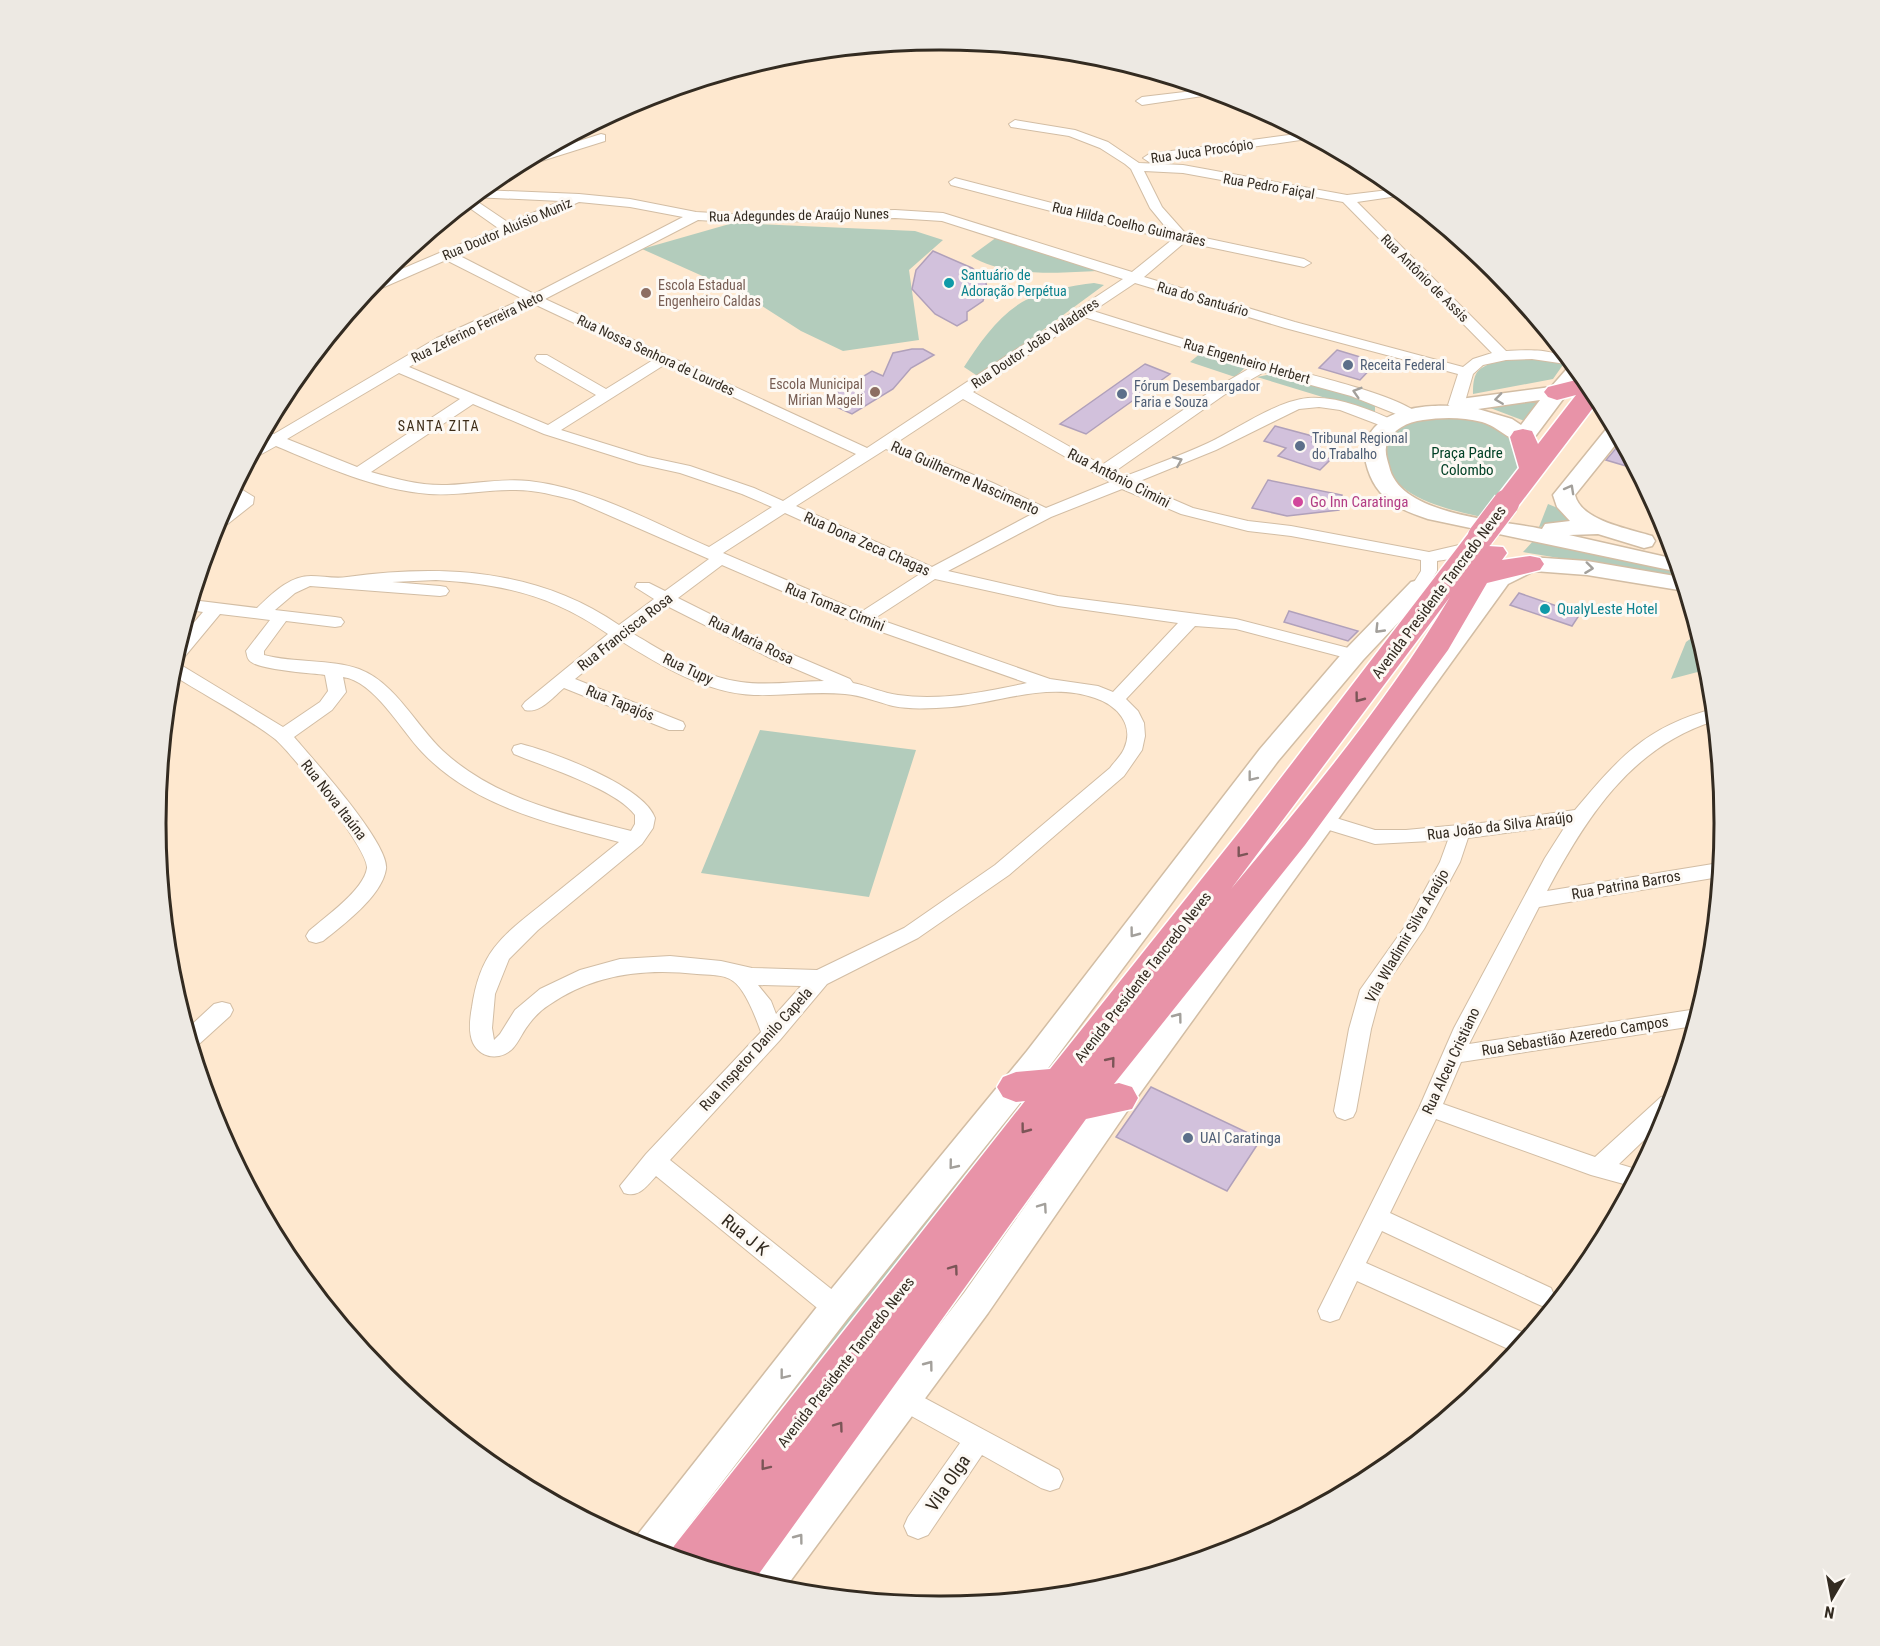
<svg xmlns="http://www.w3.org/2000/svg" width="1880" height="1646" viewBox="0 0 1880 1646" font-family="'Roboto Condensed',sans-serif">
	<rect width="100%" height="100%" fill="#fee8cf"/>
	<path fill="#b3ccbc" d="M733 223 915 231 943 240 909 270 919 340 843 351 801 331 745 295 642 249Z
		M997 237 1099 267 1097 271C1060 273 1002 277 971 256Z
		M1094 283 1104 285 979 377 964 367C979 344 995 320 1019 304 1035 293 1074 285 1094 283Z
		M1208 347 1244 359 1246 367 1235 377 1190 362Z
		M1522 357 1565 362 1553 379 1473 394C1473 388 1473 380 1476 374 1483 362 1509 358 1522 357Z
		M1281 372 1375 403V413L1257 377Z
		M1548 393 1527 422 1477 403Z
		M1426 415 1503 419 1523 465 1482 517C1449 510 1384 496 1385 453 1386 431 1409 423 1426 415Z
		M1548 504 1565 511 1575 524 1539 527Z
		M1534 540 1675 570 1680 578 1523 552Z
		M1693 637 1699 639 1709 669 1671 679 1686 642Z
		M760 730 916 750 869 897 701 873Z
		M1019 1097 1029 1103 676 1558 661 1554Z"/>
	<path fill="#d2c1dc" stroke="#b0a0ba" stroke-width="1.5" d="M933 251 972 268 985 278 987 288 983 301 967 312V320L957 326 935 314 912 289 916 270Z
		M912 349H923L934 355 911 368 893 389 852 414 823 401 872 371 883 376 893 353Z
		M1337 350 1377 362 1360 380 1319 368Z
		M1145 364 1170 374 1086 434 1060 424Z
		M1275 426 1316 437 1312 442 1321 445 1315 454 1331 459 1320 470 1278 456 1286 448 1264 441Z
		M1618 446 1624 448 1636 469 1606 460Z
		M1268 480 1342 495 1339 510 1287 516 1252 508Z
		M1519 593 1580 614 1572 626 1510 605Z
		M1289 611 1358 631 1348 641 1284 622Z
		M1151 1087 1261 1139 1227 1191 1116 1137Z"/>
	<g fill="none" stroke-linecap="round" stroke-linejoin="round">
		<g stroke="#d2bda4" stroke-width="2">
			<path id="street" d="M1210 89 1223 93 1142 105 1136 101 1142 97Z
				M1015 120 1075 130 1108 142 1139 163 1183 165 1347 195 1397 189 1405 195 1357 202 1506 351C1527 350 1559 347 1573 365L1532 359 1506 360 1483 365 1473 374 1464 405 1456 410 1448 405 1458 374 1285 328 1135 283 1093 311C1144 327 1195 343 1246 358 1278 367 1402 394 1419 415L1411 420 1351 396 1264 372 1224 395 1114 472 1123 477C1151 466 1180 456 1208 443 1237 429 1276 401 1308 398 1338 396 1368 409 1395 421L1398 424 1390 429 1340 410 1319 407 1299 409 1216 450 1135 483 1193 508 1248 521 1291 526 1429 552 1472 542 1480 547C1471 557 1450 559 1437 561V571L1425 591H1413L1411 587 1421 571V560L1291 536 1248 531 1181 514 1122 489 1051 517 948 571 1058 596 1236 619 1360 651 1363 655 1360 659 1354 660 1236 629 1195 626 1126 699 1138 711 1144 723 1145 736 1142 750 1124 776 1009 875 918 938 827 984 780 1040 670 1160 845 1300 848 1308 845 1316 836 1319 827 1316 656 1176C646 1187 639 1198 624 1193L620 1186 646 1154 761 1032C756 1018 745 989 733 981 724 974 707 975 697 974 645 968 593 974 549 1005 541 1010 535 1016 529 1024 519 1036 517 1052 499 1056 488 1058 478 1053 473 1043 468 1032 470 1018 472 1007 475 986 481 965 494 948 507 931 525 918 541 905 567 884 593 863 619 842 549 823 474 807 422 752 401 730 374 681 343 677L346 692 332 710 294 737C312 758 390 844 386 869 382 896 343 925 323 941L316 943 309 941 306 936 309 931C325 917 364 890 367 868 369 850 291 752 275 739 245 716 204 695 171 674V670L180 639 203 612 189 610 192 600 257 608C272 594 289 576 311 576 323 576 335 579 347 577 443 564 538 569 619 625L654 599 635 587 637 583H649L665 591 709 559 574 500C554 495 533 489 511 490 484 490 456 496 429 494 376 490 324 466 276 446L258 456 251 457 258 443 263 441 260 439 265 431 274 434 437 338 523 299 446 260 375 291H367L376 280 498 228 464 204 472 198 509 223 561 201 473 197 481 190 579 194 630 199 696 212 748 215 895 210 943 213 1132 272 1173 239 1105 225 951 185 949 182 955 178 1106 217 1168 230 1150 208 1131 169 1125 164 1100 148 1069 136 1011 127 1009 124ZM1144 171 1183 173 1343 202 1492 353 1473 359 1463 367 1295 322 1144 277 1185 242 1304 267 1311 263 1304 259 1186 234 1162 207ZM579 202 630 207 683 217 534 294 458 255ZM895 218 942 221 1123 279 867 448 545 299 698 220 748 223ZM534 304 653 360 606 389 547 355H537L535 358 537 361 596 395 548 425 409 367 447 344ZM1084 317 1250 368 1214 389 1102 465 973 392ZM664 365 856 454 783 501 754 488 690 466 648 457 561 430ZM399 373 460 399 357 467 287 439ZM963 399 1110 482 1046 508 993 483 896 443ZM473 404 544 434 639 464 680 473 742 494 772 507 709 547C652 522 592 488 529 481 502 478 475 484 447 485 421 486 396 479 371 472ZM886 449 981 489 1032 514 932 567 796 506ZM785 513 920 574 861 612 723 553ZM722 565 856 623 1027 683C985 692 941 701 898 695 883 693 868 686 853 683L850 679 782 650 678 598ZM935 579 1058 606 1178 623 1113 692 1098 686 1050 679 875 618ZM436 580C503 584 552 595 608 634L525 702 522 706 525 710C540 714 553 697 564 688L669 730H683L685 726 683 722 575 679 621 641C661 666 706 693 754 695 784 696 814 691 845 694 861 695 877 702 893 706 912 710 933 708 952 707 999 703 1048 681 1095 698 1117 705 1135 725 1124 749 1121 756 1114 762 1110 768L995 865 904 928 817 970 752 968 721 961 670 956 620 959 580 970 540 989 515 1010 500 1034 494 1040 492 1028 495 994 509 959 538 930 642 844 653 828 655 818C644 786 553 752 521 744L514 746 512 750 514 754C545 767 616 789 635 815V824L631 831C565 814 495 799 443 751 416 726 396 683 359 669 332 659 293 663 264 655V651L286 621 335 627 341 626 344 622 341 618 335 617 275 610 295 593 310 586 440 596 446 595 449 591 446 587 440 586 392 582ZM667 606 770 658 824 681C797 681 768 686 741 682 702 677 664 652 632 633ZM220 614 270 620 246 651C247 654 247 658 249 660 256 670 311 673 325 675L328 691 320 702 283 727 176 662 181 661ZM758 985 801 986 776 1014 771 1001Z
				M1304 133 1314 138 1149 162 1143 158 1149 154Z
				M601 134 605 135V141L519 168H511L535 155Z
				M236 486 254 497 253 504 220 530 213 532 220 515 237 502 238 499 231 495Z
				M1713 709 1714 721C1631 747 1586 818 1547 891L1719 863V877L1539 907 1469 1044 1697 1009H1699L1694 1026 1461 1062 1443 1104 1595 1157 1661 1097 1673 1095 1665 1120 1619 1164 1639 1170 1631 1186 1591 1175 1436 1119 1390 1213 1551 1288 1554 1295 1551 1302 1542 1306 1533 1302 1382 1231 1366 1263 1529 1335 1515 1352 1357 1281 1339 1319 1330 1322 1321 1319 1318 1311 1419 1108 1454 1028 1545 858 1566 825 1468 838 1460 862 1424 929 1381 992 1371 1029 1356 1111 1353 1117 1345 1120 1337 1117 1334 1111 1349 1029 1360 990 1406 925 1440 862 1448 840 1375 844 1316 826 1313 821 1316 816 1323 814 1375 830H1406L1491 822 1575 810C1618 759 1645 727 1713 709Z
				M222 1002 230 1004 233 1010 230 1016 198 1045 192 1047 187 1029 214 1004Z
				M904 1387 1059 1470 1063 1479 1059 1488 1050 1491 1041 1488 982 1455 928 1535 918 1539 908 1535 904 1526 908 1517 960 1443 895 1407 891 1399 895 1391Z"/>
		</g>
		<g stroke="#d2bda4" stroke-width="3">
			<path id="secondary" d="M1572 363 1581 375 1531 442C1513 446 1500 427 1482 422 1463 417 1442 417 1423 420 1407 422 1393 429 1387 444 1384 451 1387 459 1389 466 1399 516 1501 520 1542 529L1545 524 1570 521 1557 507 1553 495 1608 427 1612 425 1620 439 1575 495C1581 521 1630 529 1652 536L1655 541 1652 546 1644 548 1598 534 1569 535 1675 559 1679 572 1428 519C1416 515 1404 511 1394 504 1379 495 1370 480 1366 463 1357 415 1413 404 1450 406L1453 401 1460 399 1551 387ZM1540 400 1521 425 1512 419 1478 409Z
				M1530 557 1587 561 1681 577 1685 591 1587 575 1534 571 1508 584 1130 1107 988 1313 783 1591 747 1580 750 1572 964 1293 1108 1089 1492 574Z
				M1419 580 1427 582 1431 587 1427 592 1363 660 1278 761 1049 1067 848 1318 666 1555 631 1543 824 1298 1027 1051 1260 749 1345 650 1411 582Z"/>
		</g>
		<g stroke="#fff" stroke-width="3">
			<path id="highway" d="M1584 378 1599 400 1516 509 1506 511 1496 509 1492 503 1519 468 1510 437 1514 431 1523 429 1532 431 1538 444 1576 395 1557 400 1548 397 1544 392 1548 387Z
				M1481 528 1491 530 1495 536 1488 546 1503 547 1507 553 1502 560 1530 556 1540 558 1544 564 1540 570 1487 583 1448 650 1305 845 1114 1084 1119 1083 1132 1087 1138 1098 1132 1109 1086 1119 753 1582 669 1556 674 1546 1025 1101 1016 1102 1003 1097 997 1087 1003 1077 1016 1072 1050 1069 1244 826 1471 530ZM1450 597C1389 700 1308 797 1231 889Z"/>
		</g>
		<use href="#street" fill="#fff" fill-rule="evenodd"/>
		<use href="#secondary" fill="#fff" fill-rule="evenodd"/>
		<use href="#highway" fill="#e893a8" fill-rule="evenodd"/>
		<g stroke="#fff" stroke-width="28" stroke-linecap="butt">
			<path id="highway-bridge" d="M1481 536 1506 503"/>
		</g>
		<use href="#highway-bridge" stroke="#e893a8" stroke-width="26"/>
	</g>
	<defs><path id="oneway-chevron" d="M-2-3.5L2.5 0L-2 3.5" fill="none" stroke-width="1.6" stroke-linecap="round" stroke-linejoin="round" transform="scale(1.5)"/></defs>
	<g stroke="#a3a09b">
		<use href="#oneway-chevron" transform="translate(1357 392) rotate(-163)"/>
		<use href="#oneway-chevron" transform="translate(1499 399) rotate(172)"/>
		<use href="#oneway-chevron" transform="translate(1178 461) rotate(-23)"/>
		<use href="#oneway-chevron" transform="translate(1570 489) rotate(-61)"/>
		<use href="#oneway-chevron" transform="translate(1589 568) rotate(7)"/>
		<use href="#oneway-chevron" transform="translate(1379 629) rotate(134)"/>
		<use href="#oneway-chevron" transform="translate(1252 777) rotate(128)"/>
		<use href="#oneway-chevron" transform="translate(1134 933) rotate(127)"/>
		<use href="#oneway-chevron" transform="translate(1178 1017) rotate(-53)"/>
		<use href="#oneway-chevron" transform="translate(953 1165) rotate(129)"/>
		<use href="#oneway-chevron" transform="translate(1043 1207) rotate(-55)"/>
		<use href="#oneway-chevron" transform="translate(929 1365) rotate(-53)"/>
		<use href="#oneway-chevron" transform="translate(784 1375) rotate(128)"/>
		<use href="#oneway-chevron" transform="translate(799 1538) rotate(-53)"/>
	</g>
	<g stroke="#7b5557">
		<use href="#oneway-chevron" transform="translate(1359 698) rotate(127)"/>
		<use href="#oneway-chevron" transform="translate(1241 853) rotate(128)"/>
		<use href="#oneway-chevron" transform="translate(1111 1061) rotate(-51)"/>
		<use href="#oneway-chevron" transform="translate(1025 1129) rotate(127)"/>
		<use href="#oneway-chevron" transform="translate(954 1269) rotate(-54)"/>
		<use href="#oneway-chevron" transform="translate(839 1426) rotate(-54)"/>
		<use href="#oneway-chevron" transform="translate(765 1466) rotate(128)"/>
	</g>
	<g fill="#0f9aa8" stroke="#fdf9f4" stroke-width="2">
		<circle cx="949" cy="283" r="6"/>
		<circle cx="1545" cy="609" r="6"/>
	</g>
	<g fill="#8d6e63" stroke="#fdf9f4" stroke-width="2">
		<circle cx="646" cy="293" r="6"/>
		<circle cx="875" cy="392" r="6"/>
	</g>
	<g fill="#5c6f8a" stroke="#fdf9f4" stroke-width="2">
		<circle cx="1348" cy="365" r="6"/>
		<circle cx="1122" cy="394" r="6"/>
		<circle cx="1300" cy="446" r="6"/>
		<circle cx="1188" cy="1138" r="6"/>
	</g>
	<circle fill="#d1479c" stroke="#fdf9f4" stroke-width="2" cx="1298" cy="502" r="6"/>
	<g text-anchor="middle" stroke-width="6" stroke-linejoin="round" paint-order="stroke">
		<g font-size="14" fill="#332b21" stroke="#fdf9f4">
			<text transform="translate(1202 151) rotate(-8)" y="5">Rua Juca Procópio</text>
			<text transform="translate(1269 186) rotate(10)" y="5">Rua Pedro Faiçal</text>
			<text transform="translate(799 215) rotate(-1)" y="5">Rua Adegundes de Araújo Nunes</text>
			<text transform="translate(1129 224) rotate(13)" y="5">Rua Hilda Coelho Guimarães</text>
			<text transform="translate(507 229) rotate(-23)" y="5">Rua Doutor Aluísio Muniz</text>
			<text transform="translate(1425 278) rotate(45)" y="5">Rua Antônio de Assis</text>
			<text transform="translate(1203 299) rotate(16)" y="5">Rua do Santuário</text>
			<text transform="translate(477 327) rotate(-26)" y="5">Rua Zeferino Ferreira Neto</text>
			<text transform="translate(1035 343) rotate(-34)" y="5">Rua Doutor João Valadares</text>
			<text transform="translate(656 355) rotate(25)" y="5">Rua Nossa Senhora de Lourdes</text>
			<text transform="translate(1247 361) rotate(16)" y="5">Rua Engenheiro Herbert</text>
		</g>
		<g font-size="14" fill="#0d838f" stroke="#fdf9f4" text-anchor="start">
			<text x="961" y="280">Santuário de<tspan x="961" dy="16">Adoração Perpétua</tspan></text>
		</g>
		<g font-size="14" fill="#785e54" stroke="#fdf9f4" text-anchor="start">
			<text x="658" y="290">Escola Estadual<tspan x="658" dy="16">Engenheiro Caldas</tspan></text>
			<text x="863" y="389" text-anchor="end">Escola Municipal<tspan x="863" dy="16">Mirian Mageli</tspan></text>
		</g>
		<g font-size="14" fill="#4e5e75" stroke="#fdf9f4" text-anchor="start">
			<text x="1360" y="370">Receita Federal</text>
			<text x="1134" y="391">Fórum Desembargador<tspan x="1134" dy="16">Faria e Souza</tspan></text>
			<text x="1312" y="443">Tribunal Regional<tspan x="1312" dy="16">do Trabalho</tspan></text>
		</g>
		<g font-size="14" letter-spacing="1.5" fill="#3d2c17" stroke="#fdf9f4">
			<text x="439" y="431">SANTA ZITA</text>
		</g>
		<g font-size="15" fill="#024126" stroke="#fdf9f4">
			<text x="1467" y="458">Praça Padre<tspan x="1467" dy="17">Colombo</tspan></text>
		</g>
		<g font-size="15" fill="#332b21" stroke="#fdf9f4">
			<text transform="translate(965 478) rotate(24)" y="5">Rua Guilherme Nascimento</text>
			<text transform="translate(1119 478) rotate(27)" y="5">Rua Antônio Cimini</text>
			<text transform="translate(867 544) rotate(24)" y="5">Rua Dona Zeca Chagas</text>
			<text transform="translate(1439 592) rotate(-53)" y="5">Avenida Presidente Tancredo Neves</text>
			<text transform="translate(835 607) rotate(22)" y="5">Rua Tomaz Cimini</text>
			<text transform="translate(625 632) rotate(-38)" y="5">Rua Francisca Rosa</text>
			<text transform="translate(751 640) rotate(26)" y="5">Rua Maria Rosa</text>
			<text transform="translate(688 669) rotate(25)" y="5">Rua Tupy</text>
			<text transform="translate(620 703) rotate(22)" y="5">Rua Tapajós</text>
			<text transform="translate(334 800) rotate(52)" y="5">Rua Nova Itaúna</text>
			<text transform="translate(1500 826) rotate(-7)" y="5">Rua João da Silva Araújo</text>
			<text transform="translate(1626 885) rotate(-10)" y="5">Rua Patrina Barros</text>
			<text transform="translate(1407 936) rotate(-60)" y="5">Vila Wladimir Silva Araújo</text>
			<text transform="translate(1143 977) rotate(-52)" y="5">Avenida Presidente Tancredo Neves</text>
			<text transform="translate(1575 1036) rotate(-9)" y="5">Rua Sebastião Azeredo Campos</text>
			<text transform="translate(756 1049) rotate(-48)" y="5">Rua Inspetor Danilo Capela</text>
			<text transform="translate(1451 1061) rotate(-65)" y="5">Rua Alceu Cristiano</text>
			<text transform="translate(846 1362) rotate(-52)" y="5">Avenida Presidente Tancredo Neves</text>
		</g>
		<g font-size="15" fill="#b23c85" stroke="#fdf9f4" text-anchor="start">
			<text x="1310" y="507">Go Inn Caratinga</text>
		</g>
		<g font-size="15" fill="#0d838f" stroke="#fdf9f4" text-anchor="start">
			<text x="1557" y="614">QualyLeste Hotel</text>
		</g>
		<g font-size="15" fill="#4e5e75" stroke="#fdf9f4" text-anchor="start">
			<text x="1200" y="1143">UAI Caratinga</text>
		</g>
		<g font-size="18" fill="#332b21" stroke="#fdf9f4">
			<text transform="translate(745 1235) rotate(39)" y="6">Rua J K</text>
			<text transform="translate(948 1483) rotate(-56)" y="6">Vila Olga</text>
		</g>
	</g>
	<path d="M0 0H1880V1646H0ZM939 50H941A773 773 0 0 1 1714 823V823A773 773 0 0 1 941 1596H939A773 773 0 0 1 166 823V823A773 773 0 0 1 939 50Z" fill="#ede9e3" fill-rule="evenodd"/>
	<path fill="none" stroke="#332b21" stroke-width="3" d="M939 50H941A773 773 0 0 1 1714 823V823A773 773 0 0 1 941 1596H939A773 773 0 0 1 166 823V823A773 773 0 0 1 939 50Z"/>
	<g transform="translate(1832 1598) rotate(190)" stroke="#fdf9f4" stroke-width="4.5" paint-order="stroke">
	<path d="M0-4.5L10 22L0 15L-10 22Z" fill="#332b21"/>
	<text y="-9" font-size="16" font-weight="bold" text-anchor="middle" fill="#332b21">N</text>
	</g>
</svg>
